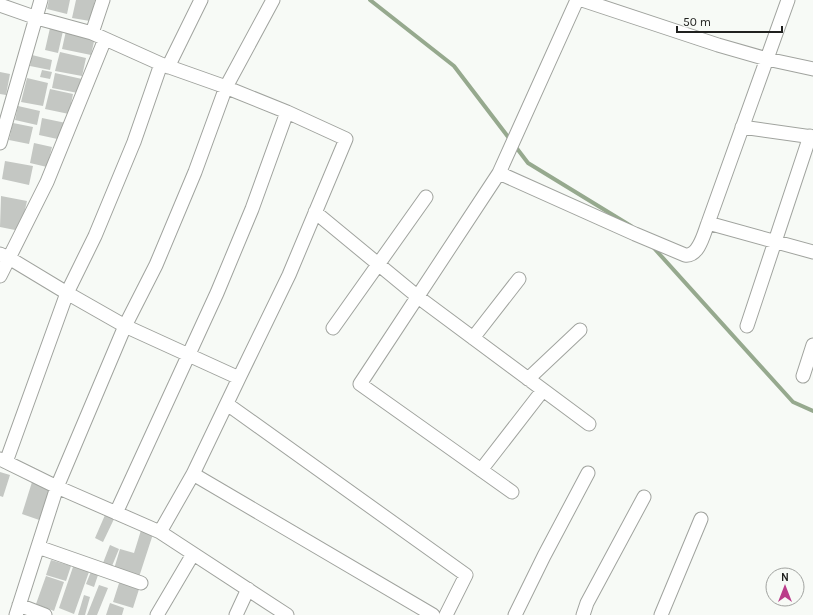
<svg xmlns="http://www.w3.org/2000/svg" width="813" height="615" viewBox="0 0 813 615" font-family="Karla,sans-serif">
	<rect width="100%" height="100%" fill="#f7faf6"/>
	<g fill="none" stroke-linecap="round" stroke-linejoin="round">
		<path stroke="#96a98e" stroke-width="4" d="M370 0 454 66 528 163 631 226
			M653 247 793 402 813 411"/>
	</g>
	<path fill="#c4c7c3" d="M49 0H70L67 14 47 9Z
		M76 0H95L90 21 72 18Z
		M50 28 63 31 58 53 45 50Z
		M66 31 95 37 91 55 62 49Z
		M60 52 86 58 82 76 55 71Z
		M32 55 52 60 50 70 30 66Z
		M42 70 52 72 50 79 40 77Z
		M0 72 10 74 6 95 0 94Z
		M55 73 82 79 78 93 52 88Z
		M27 78 48 83 43 106 21 102Z
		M50 89 73 94 69 114 45 109Z
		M18 106 40 111 37 125 15 120Z
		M42 118 66 123 62 140 39 135Z
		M13 123 33 127 29 144 9 140Z
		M34 143 52 147 47 167 30 163Z
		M5 161 33 166 29 185 2 179Z
		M1 196 27 201 20 231 0 227Z
		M0 472 10 475 3 497 0 496Z
		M32 482 56 489 45 522 22 514Z
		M105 515 114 519 103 542 95 538Z
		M142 527 154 531 139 577 114 569 120 549 134 553Z
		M110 545 119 549 112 566 103 563Z
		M51 560 71 566 66 581 46 575Z
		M74 564 90 569 74 614 59 608Z
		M92 569 99 572 94 587 86 584Z
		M46 576 64 582 54 611 36 604Z
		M121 577 141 583 133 608 113 602Z
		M99 585 108 588 97 615H87Z
		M84 595 90 597 85 615H78Z
		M110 603 124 608 122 615H106Z"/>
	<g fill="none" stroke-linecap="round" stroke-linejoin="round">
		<g stroke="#a0a39e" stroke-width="15">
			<path id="minor" d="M582 0 718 45 767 59 813 69
				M0 5 37 18 92 33 161 64 226 87 230 89 287 112 346 139 289 275 239 378 125 326 156 265 195 172 226 87 273 0
				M92 33 103 0
				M161 64 134 142 95 236 67 293 125 326 57 487 160 532 193 474 239 378
				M168 67 201 0
				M742 127 813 137
				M0 143 41 0
				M499 173 635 234 685 255C699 257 704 233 708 223L788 0
				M315 212 418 297 589 424
				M708 223 813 252
				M0 254 9 258 47 182 105 39
				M0 276 9 258 67 293 6 462
				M747 326 810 136
				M333 328 426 197
				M473 338 519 279
				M803 376 813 345
				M528 379 580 330
				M227 404 466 575 446 615
				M0 459 57 487 16 615
				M481 470 543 390
				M193 474 433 615
				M512 492 360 384 499 173 577 0
				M116 513 217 293 252 209 287 112
				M160 532 287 615
				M38 547 141 583
				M19 605 45 615
				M157 615 193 554
				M236 615 248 589
				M515 615 544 556 588 473
				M583 615 587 603 644 497
				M661 615 701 519"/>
		</g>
		<use href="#minor" stroke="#fff" stroke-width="13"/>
	</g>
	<g transform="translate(785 587)"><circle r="19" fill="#f7faf6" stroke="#a1a3a0"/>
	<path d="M0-3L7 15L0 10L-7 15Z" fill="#ba3c8a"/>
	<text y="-6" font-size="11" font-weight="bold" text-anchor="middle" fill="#20211f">N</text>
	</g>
	<path d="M677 26v6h105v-6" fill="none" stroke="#20211f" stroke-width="2"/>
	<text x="683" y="26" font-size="12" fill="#20211f" stroke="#f7faf6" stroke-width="3" paint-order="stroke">50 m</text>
</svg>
